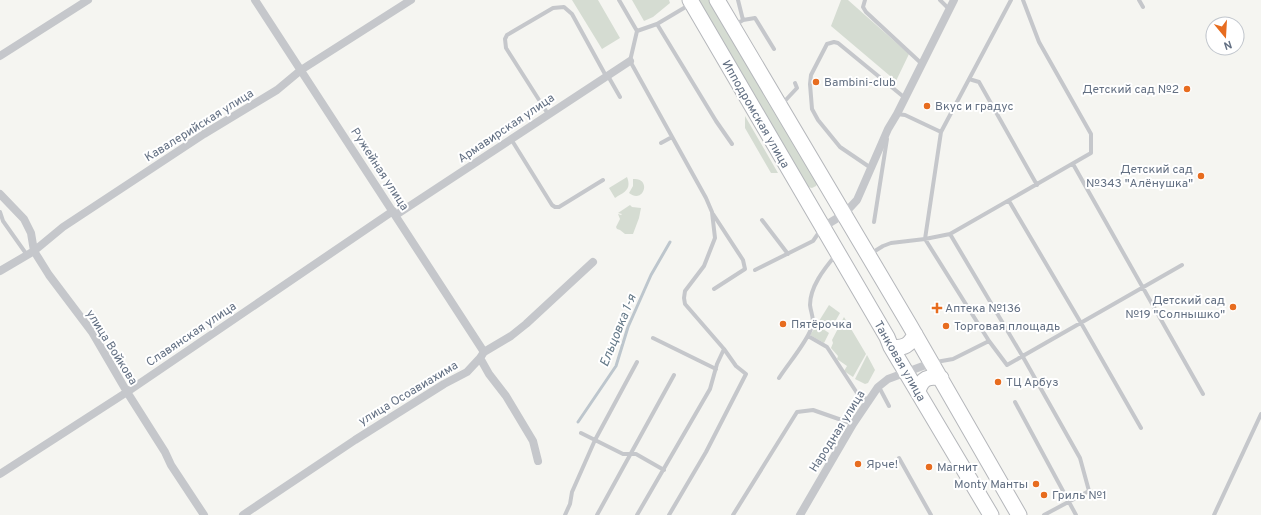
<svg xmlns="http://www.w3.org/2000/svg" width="1261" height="515" viewBox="0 0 1261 515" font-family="Overpass,sans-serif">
	<rect width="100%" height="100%" fill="#f5f5f1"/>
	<path fill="#d5dcd2" d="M572 0H598L620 38 602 49Z
		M632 0H669L670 3 653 17 644 21Z
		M698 0H712L819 181 816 186 812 188 808 187Z
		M841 0H848L909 54 896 81 831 26Z
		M745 116 778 173H771L745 128Z
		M627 177C632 190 624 192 615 198L609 188Z
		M633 179C652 177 644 205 629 193L633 186Z
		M630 205 632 207 641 208 639 218 633 234H625L620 230 617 229 616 227 620 219 618 214 621 215 622 214 618 213Z
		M829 305 840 313 831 329 819 321Z
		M844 317 866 354 853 377 844 371 847 366 837 359 838 356 831 348 833 343 832 340Z
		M817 325 829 333 824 343 810 335Z
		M867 355 875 370 868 383 865 384 855 379Z"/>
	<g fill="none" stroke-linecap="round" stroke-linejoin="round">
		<path stroke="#bdc6cd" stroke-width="3" d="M578 422 616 366 628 327 651 275 670 242"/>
		<g stroke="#b5b7bb" stroke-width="17">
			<path id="highway" d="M690 0 887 337 891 347 991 515
				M717 0 909 324 1019 515
				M891 347C904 349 910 345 915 334
				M918 391C922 378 928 376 941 378"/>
		</g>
		<path stroke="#c5c7cb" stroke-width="4" d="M619 0 637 31 630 61 706 198 712 212 715 238 704 266 685 291 684 298 685 304 724 349 717 364 710 389 637 515
			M738 0 743 20
			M865 0 863 7 866 12 922 64
			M940 0 949 9
			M1139 0 1143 7
			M657 24 716 121 732 144
			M735 25 743 20 755 18 774 49
			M637 31 657 24 689 5
			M608 76 620 97
			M969 79 979 82 1037 185
			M782 104 797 88 795 83
			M548 114 506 48 505 39 507 35 553 8 564 7 572 14 606 76
			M897 114 905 115 941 132 925 239 989 341
			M941 132 1011 0
			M511 139 552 205 555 207H559L603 180
			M661 143 672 137
			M1073 164 1203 394
			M871 168 840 147 818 120 812 109 810 84 811 75 827 44 834 42 838 43 905 98
			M1009 201 1081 323 1141 428
			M0 212 3 221 27 255
			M713 214 743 260 745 269 714 289
			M762 220 788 254
			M874 222 887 139
			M950 234 1023 357 1080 458 1089 491 1044 515
			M870 254 883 246 891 243 925 239 950 234 1091 153V134L1039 42 1023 0
			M755 270 813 241 820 231
			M808 336 827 347 857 393 868 400
			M653 338 716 369
			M936 362 953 359 989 341 1007 365 1182 265
			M779 378C788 364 806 343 811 329 815 318 811 314 810 305 810 287 824 269 835 256
			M879 387 889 406
			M1015 402 1076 515
			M581 433 623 454H636L664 470
			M899 458 931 515
			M565 515 570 504 572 492 595 440 637 362
			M597 515 674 375
			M669 515 706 452 746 374 736 366 724 349
			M733 515 797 412 813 410 853 424
			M1214 515 1261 414"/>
		<path stroke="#c5c7cb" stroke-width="8" d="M255 0 484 352
			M0 56 88 0
			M0 194 24 219 31 233 34 251 49 275 92 332 127 392 165 452 171 465 204 515
			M396 215 630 61
			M823 227 844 214 857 200 888 129 897 114 954 0
			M0 271 34 251 63 227 204 134 277 90 301 70 411 0
			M480 358 489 374 506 396 533 441 538 461
			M0 474 127 392 393 211
			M243 515 355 440 444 384 467 372 480 358 484 352 511 336 526 324 593 262
			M800 515 853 424 878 387 888 379 931 363"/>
		<use href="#highway" stroke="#fff" stroke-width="15"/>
	</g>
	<g fill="#e76c1f" stroke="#fff" stroke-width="1.5">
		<circle cx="816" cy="82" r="4"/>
		<circle cx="1187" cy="89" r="4"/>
		<circle cx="927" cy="106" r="4"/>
		<circle cx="1201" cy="176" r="4"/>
		<circle cx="1233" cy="307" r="4"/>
		<path d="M935 302h4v4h4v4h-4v4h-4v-4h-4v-4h4z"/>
		<circle cx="783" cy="324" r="4"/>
		<circle cx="946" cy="326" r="4"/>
		<circle cx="998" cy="382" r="4"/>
		<circle cx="858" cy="464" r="4"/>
		<circle cx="929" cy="467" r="4"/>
		<circle cx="1036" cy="484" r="4"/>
		<circle cx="1044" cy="495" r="4"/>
	</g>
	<g text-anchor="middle" stroke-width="4" stroke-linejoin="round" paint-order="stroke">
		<g font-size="12" fill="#637083" stroke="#fff" text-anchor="start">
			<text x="824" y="86">Bambini-club</text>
			<text x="1179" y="93" text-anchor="end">Детский сад №2</text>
			<text x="935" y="110">Вкус и градус</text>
			<text x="1193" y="173" text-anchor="end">Детский сад<tspan x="1193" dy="14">№343 "Алёнушка"</tspan></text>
			<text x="1225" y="304" text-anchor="end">Детский сад<tspan x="1225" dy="14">№19 "Солнышко"</tspan></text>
			<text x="945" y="312">Аптека №136</text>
			<text x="791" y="328">Пятёрочка</text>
			<text x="954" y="330">Торговая площадь</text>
			<text x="1006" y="386">ТЦ Арбуз</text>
			<text x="866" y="468">Ярче!</text>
			<text x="937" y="471">Магнит</text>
			<text x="1028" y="488" text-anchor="end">Monty Манты</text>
			<text x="1052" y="499">Гриль №1</text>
		</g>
		<g font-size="12" fill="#637083" stroke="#fff">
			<text transform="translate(756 114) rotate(60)" y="4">Ипподромская улица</text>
			<text transform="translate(199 125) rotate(-32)" y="4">Кавалерийская улица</text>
			<text transform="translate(506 128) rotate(-34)" y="4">Армавирская улица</text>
			<text transform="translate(380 169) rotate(57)" y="4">Ружейная улица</text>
			<text transform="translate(191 334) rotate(-34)" y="4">Славянская улица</text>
			<text transform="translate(112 347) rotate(58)" y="4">улица Войкова</text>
			<text transform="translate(900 361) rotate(60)" y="4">Танковая улица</text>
			<text transform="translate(408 393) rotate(-31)" y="4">улица Осоавиахима</text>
			<text transform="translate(837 431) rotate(-58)" y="4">Народная улица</text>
		</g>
		<g font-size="13" font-style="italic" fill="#637887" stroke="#fff">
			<text transform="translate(617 330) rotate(-68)" y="5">Ельцовка 1-я</text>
		</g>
	</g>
	<g transform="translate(1225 36) rotate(162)"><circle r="19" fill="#ffffff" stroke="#c1c6cd"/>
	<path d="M0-3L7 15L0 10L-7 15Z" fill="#e76c1f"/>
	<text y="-6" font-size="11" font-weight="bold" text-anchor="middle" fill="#637083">N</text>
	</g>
</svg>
